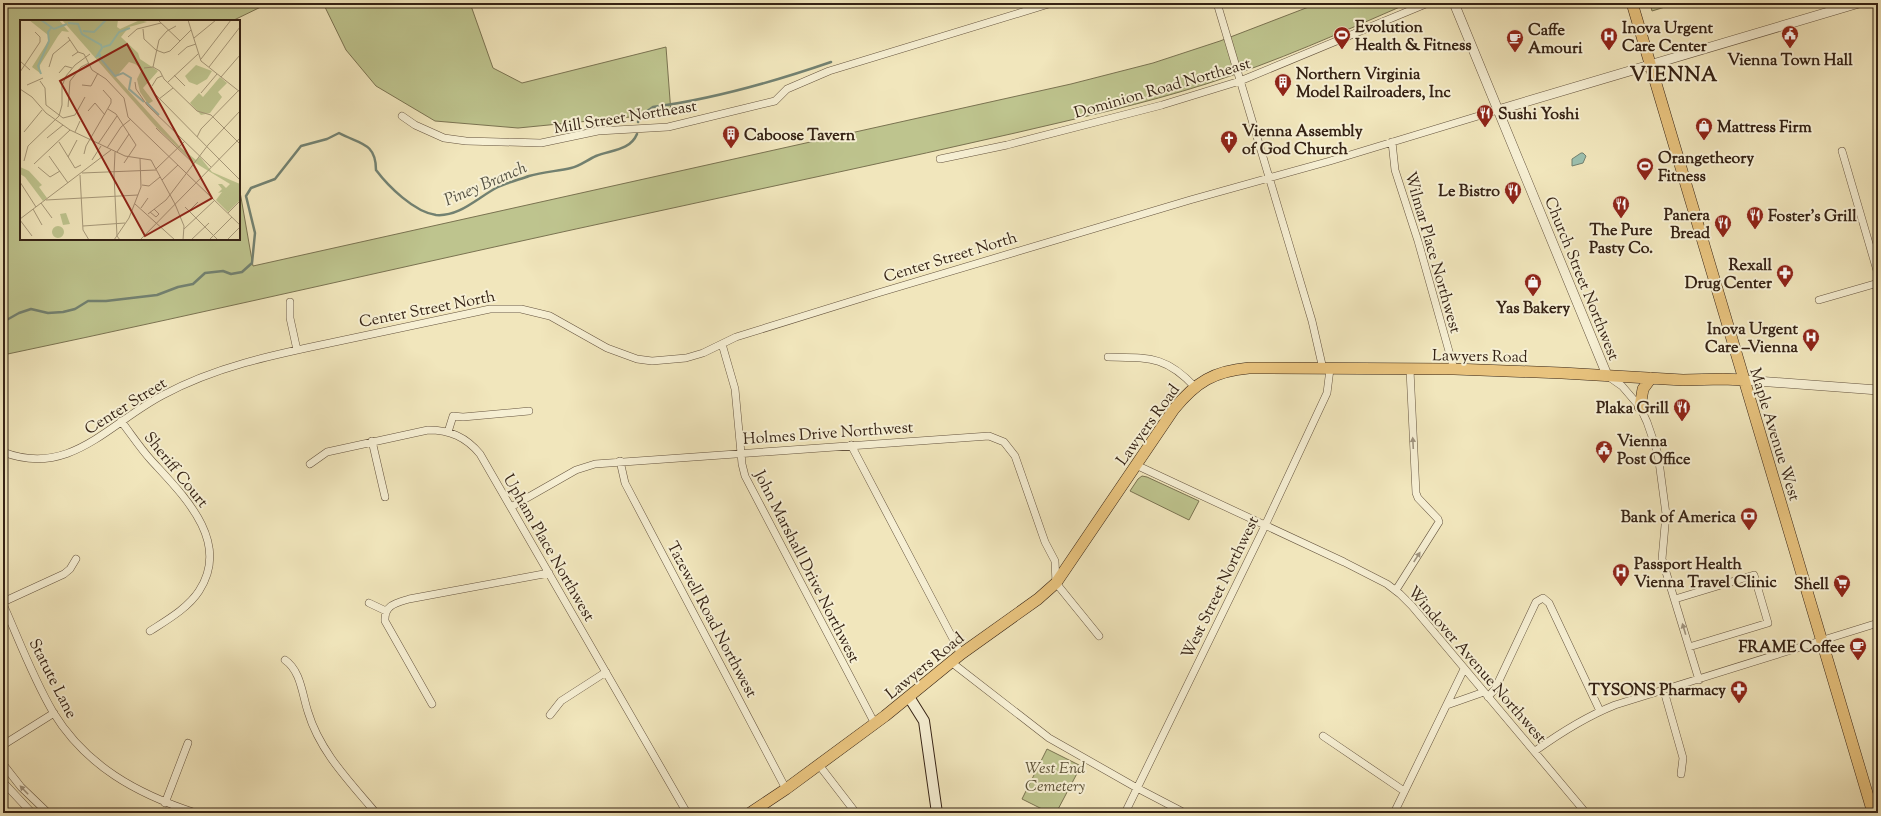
<svg xmlns="http://www.w3.org/2000/svg" width="1881" height="816" viewBox="0 0 1881 816" font-family="'Sorts Mill Goudy',serif">
	<rect width="100%" height="100%" fill="#f1e6bc"/>
	<filter id="stains"><feTurbulence type="fractalNoise" baseFrequency=".005" numOctaves="4"/><feColorMatrix values="0 0 0 0 .2 0 0 0 0 .09 0 0 0 0 .02 0 0 0 .5 -.17"/></filter>
	<radialGradient id="worn" r=".72"><stop offset=".6" stop-color="#630" stop-opacity="0"/><stop offset="1" stop-color="#630" stop-opacity=".3"/></radialGradient>
	<path fill="#bec48e" stroke="#7a7351" d="M3 3H269L232 21H21V239H239V186L253 266 1071 84 1153 63 1220 41 1319 3H1409C1342 32 1276 62 1206 84 1143 104 1079 118 1015 133 897 160 778 185 659 211 440 258 222 309 3 355Z
		M323 3H470L493 68 522 83 666 47 671 113 518 128 435 121 376 86 346 50Z
		M1650 3H1664L1665 7 1652 11Z
		M1142 476 1147 477 1199 501 1189 520 1130 491 1138 479Z
		M1047 749 1081 766 1056 813H1050L1022 799Z"/>
	<path fill="#9bc0af" stroke="#728171" d="M1581 153H1583L1586 156 1583 163 1572 166V159Z"/>
	<g fill="none" stroke-linecap="round" stroke-linejoin="round">
		<path stroke="#728171" stroke-width="2.5" d="M638 122 643 114 653 107C714 99 773 82 831 62
			M3 322 19 313 31 309 48 313 63 312 75 309 88 301H106L157 295 178 287 193 284 205 273 223 271 231 274 242 272 252 263 255 233 246 196 251 188 275 179 301 146 327 139 339 133C359 144 376 142 376 170 388 186 414 212 436 215 460 217 478 197 498 187 506 183 521 179 529 176 543 172 558 171 571 168 580 166 587 160 596 156 610 150 630 151 637 134"/>
		<g stroke="#64533e" stroke-width="8">
			<path id="minor" d="M1217 3 1312 321 1323 369
				M402 116 415 125 444 138 466 141 541 143 598 131 668 127 775 101 787 89 829 71 1052 3
				M1392 142 1395 170 1418 241 1454 369
				M1842 151 1878 274
				M940 159 1007 145 1162 105 1240 81 1428 3
				M1819 300 1878 283
				M290 302V318L297 350
				M722 344 735 389 742 464 745 476 875 724
				M1108 357C1148 358 1165 355 1195 387
				M1609 377 1622 386 1640 407 1647 422 1658 454 1666 514 1662 559 1699 680
				M121 421C131 434 140 448 151 460 182 494 232 541 199 591 188 608 167 620 150 631
				M448 432 453 416 463 417 529 411
				M372 441 385 497
				M851 445 961 654
				M3 452C70 478 109 423 163 395 215 367 272 355 330 343 383 332 436 320 490 309H521L550 316 607 348 637 359 652 361 686 358 703 353 736 337 878 293 1190 200 1330 161 1498 110
				M620 461 625 483 786 789
				M310 464 327 452 428 430C450 430 466 437 480 454L687 813
				M1136 465 1344 562 1387 584 1400 594 1412 606 1586 813
				M511 507 576 470 595 464 989 436 1004 442 1015 456 1045 542 1055 561 1056 583 1099 636
				M1396 590 1439 522 1438 519 1418 498 1416 493 1410 370
				M1675 599 1754 575 1768 623 1689 647
				M3 602 64 574 70 569 76 559
				M369 603 386 611
				M3 604C19 640 33 678 53 712 86 766 137 794 196 813
				M285 660C301 671 302 694 308 712 320 752 350 782 376 813
				M951 662 1049 738 1137 788 1185 813
				M1664 691 1683 758 1681 774
				M1488 697 1495 689 1536 602 1543 598 1549 603 1600 711
				M432 704 385 621C384 605 396 603 409 599L549 573
				M1447 705 1484 692
				M550 715 561 701 606 672
				M1323 736 1404 791
				M3 745 54 713
				M1535 751C1560 733 1585 717 1615 705L1878 623
				M3 764 21 787 48 813
				M819 765 856 813
				M3 782 32 813
				M165 803 188 743
				M1125 813 1262 532 1327 393 1330 369
				M1394 813 1464 669"/>
		</g>
		<g stroke="#64533e" stroke-width="10">
			<path id="tertiary" d="M1454 3 1607 375
				M1498 110 1859 3
				M1744 380 1878 390"/>
		</g>
		<g stroke="#352214" stroke-width="12">
			<path id="secondary" d="M909 697 924 721 937 813"/>
		</g>
		<g stroke="#352214" stroke-width="12">
			<path id="primary" d="M1632 3 1873 813
				M1640 407 1643 389 1651 378
				M750 813 786 789 885 716 961 654 1038 599 1056 583 1174 409C1196 382 1214 371 1249 368L1454 369 1562 373 1683 380 1723 379 1744 380"/>
		</g>
		<use href="#minor" stroke="#f6efd3" stroke-width="7"/>
		<use href="#tertiary" stroke="#f6efd3" stroke-width="9"/>
		<use href="#secondary" stroke="#f6efd3" stroke-width="10"/>
		<use href="#primary" stroke="#e8c37e" stroke-width="11"/>
	</g>
	<defs><path id="oneway-solid" d="M-6-.8H1V-3.2L6.5 0L1 3.2V.8H-6Z"/></defs>
	<g fill="#9f937d">
		<use href="#oneway-solid" transform="translate(1413 443) rotate(-93)"/>
		<use href="#oneway-solid" transform="translate(1417 557) rotate(-57)"/>
		<use href="#oneway-solid" transform="translate(1684 629) rotate(-107)"/>
		<use href="#oneway-solid" transform="translate(24 790) rotate(-134)"/>
	</g>
	<defs>
		<g id="civic-pin" transform="scale(0.9)"><path d="M0 17L-7.5 6A9.5 9.5 0 1 1 7.5 6Z" fill="#8f2418" stroke="#f6efd3"/><path d="M-.6-6.5H3V-4.5H.6V-3L4-1V1h2V6H-6V1h2V-1L-.6-3ZM-1.2 2.5V6h2.4V2.5Z" fill="#fff"/></g>
		<g id="stadium-pin" transform="scale(0.9)"><path d="M0 17L-7.5 6A9.5 9.5 0 1 1 7.5 6Z" fill="#8f2418" stroke="#f6efd3"/><path d="M0-5a6.5 5 0 1 0 0 10a6.5 5 0 1 0 0-10ZM-3.5-1.8h7v3.6h-7Z" fill="#fff"/></g>
		<g id="hospital-pin" transform="scale(0.9)"><path d="M0 17L-7.5 6A9.5 9.5 0 1 1 7.5 6Z" fill="#8f2418" stroke="#f6efd3"/><path d="M-5-5h3v3.5h4V-5h3V5h-3V1.5h-4V5h-3Z" fill="#fff"/></g>
		<g id="cafe-pin" transform="scale(0.9)"><path d="M0 17L-7.5 6A9.5 9.5 0 1 1 7.5 6Z" fill="#8f2418" stroke="#f6efd3"/><path d="M-5.5-4.5H6V0H3Q3 3.5 0 3.5H-2.5Q-5.5 3.5-5.5 0ZM3-3.2v2h1.7v-2ZM-6 4.5H4V6H-6Z" fill="#fff"/></g>
		<g id="building-pin" transform="scale(0.9)"><path d="M0 17L-7.5 6A9.5 9.5 0 1 1 7.5 6Z" fill="#8f2418" stroke="#f6efd3"/><path d="M-4-6H4V6H1V3H-1V6H-4ZM-2.5-4.3h1.7v1.8h-1.7ZM.8-4.3h1.7v1.8H.8ZM-2.5-1h1.7V.8h-1.7ZM.8-1h1.7V.8H.8Z" fill="#fff"/></g>
		<g id="restaurant-pin" transform="scale(0.9)"><path d="M0 17L-7.5 6A9.5 9.5 0 1 1 7.5 6Z" fill="#8f2418" stroke="#f6efd3"/><path d="M-5-6h1v4h1v-4h1v4h1v-4h1v5L-1.5 .5V6h-2V.5L-5-1ZM5-6V6H3V1.5H1.5Q1.5-4 5-6Z" fill="#fff"/></g>
		<g id="shop-pin" transform="scale(0.9)"><path d="M0 17L-7.5 6A9.5 9.5 0 1 1 7.5 6Z" fill="#8f2418" stroke="#f6efd3"/><path d="M-5-2.5h2.3a2.7 3.5 0 0 1 5.4 0H5L5.5 6h-11ZM-1.5-2.5h3a1.5 2.3 0 0 0-3 0Z" fill="#fff"/></g>
		<g id="church-pin" transform="scale(0.9)"><path d="M0 17L-7.5 6A9.5 9.5 0 1 1 7.5 6Z" fill="#8f2418" stroke="#f6efd3"/><path d="M-1.2-6h2.4v3.5h3.3v2.4h-3.3V6h-2.4V-.1h-3.3v-2.4h3.3Z" fill="#fff"/></g>
		<g id="pharmacy-pin" transform="scale(0.9)"><path d="M0 17L-7.5 6A9.5 9.5 0 1 1 7.5 6Z" fill="#8f2418" stroke="#f6efd3"/><path d="M-2-6h4v4h4v4h-4v4h-4v-4h-4v-4h4Z" fill="#fff"/></g>
		<g id="bank-pin" transform="scale(0.9)"><path d="M0 17L-7.5 6A9.5 9.5 0 1 1 7.5 6Z" fill="#8f2418" stroke="#f6efd3"/><path d="M-6-4H6V4H-6ZM0-2.3a2.3 2.3 0 1 0 0 4.6a2.3 2.3 0 1 0 0-4.6Z" fill="#fff"/></g>
		<g id="supermarket-pin" transform="scale(0.9)"><path d="M0 17L-7.5 6A9.5 9.5 0 1 1 7.5 6Z" fill="#8f2418" stroke="#f6efd3"/><path d="M-6-5.5h2.5l.6 2H6L4.5 2H-2.5L-4.4-4H-6ZM-1.5 3.2a1.3 1.3 0 1 0 .1 0ZM3 3.2a1.3 1.3 0 1 0 .1 0Z" fill="#fff"/></g>
	</defs>
	<g fill-rule="evenodd">
		<use href="#civic-pin" x="1790" y="34"/>
		<use href="#stadium-pin" x="1342" y="35"/>
		<use href="#hospital-pin" x="1609" y="36"/>
		<use href="#cafe-pin" x="1515" y="38"/>
		<use href="#building-pin" x="1283" y="82"/>
		<use href="#restaurant-pin" x="1485" y="113"/>
		<use href="#shop-pin" x="1704" y="126"/>
		<use href="#building-pin" x="731" y="134"/>
		<use href="#church-pin" x="1229" y="139"/>
		<use href="#stadium-pin" x="1645" y="166"/>
		<use href="#restaurant-pin" x="1513" y="190"/>
		<use href="#restaurant-pin" x="1621" y="204"/>
		<use href="#restaurant-pin" x="1755" y="215"/>
		<use href="#restaurant-pin" x="1723" y="223"/>
		<use href="#pharmacy-pin" x="1785" y="273"/>
		<use href="#shop-pin" x="1533" y="282"/>
		<use href="#hospital-pin" x="1811" y="337"/>
		<use href="#restaurant-pin" x="1682" y="407"/>
		<use href="#civic-pin" x="1604" y="449"/>
		<use href="#bank-pin" x="1749" y="516"/>
		<use href="#hospital-pin" x="1621" y="572"/>
		<use href="#supermarket-pin" x="1842" y="583"/>
		<use href="#cafe-pin" x="1858" y="646"/>
		<use href="#pharmacy-pin" x="1739" y="689"/>
	</g>
	<g text-anchor="middle" stroke-width="4" stroke-linejoin="round" paint-order="stroke">
		<g font-size="16" font-weight="bold" fill="#352214" stroke="#f6efd3" text-anchor="start">
			<text x="1355" y="32">Evolution<tspan x="1355" dy="18">Health &amp; Fitness</tspan></text>
			<text x="1622" y="33">Inova Urgent<tspan x="1622" dy="18">Care Center</tspan></text>
			<text x="1528" y="35">Caffe<tspan x="1528" dy="18">Amouri</tspan></text>
			<text x="1790" y="65" text-anchor="middle">Vienna Town Hall</text>
			<text x="1296" y="79">Northern Virginia<tspan x="1296" dy="18">Model Railroaders, Inc</tspan></text>
			<text x="1498" y="119">Sushi Yoshi</text>
			<text x="1717" y="132">Mattress Firm</text>
			<text x="1242" y="136">Vienna Assembly<tspan x="1242" dy="18">of God Church</tspan></text>
			<text x="744" y="140">Caboose Tavern</text>
			<text x="1658" y="163">Orangetheory<tspan x="1658" dy="18">Fitness</tspan></text>
			<text x="1500" y="196" text-anchor="end">Le Bistro</text>
			<text x="1710" y="220" text-anchor="end">Panera<tspan x="1710" dy="18">Bread</tspan></text>
			<text x="1768" y="221">Foster's Grill</text>
			<text x="1621" y="235" text-anchor="middle">The Pure<tspan x="1621" dy="18">Pasty Co.</tspan></text>
			<text x="1772" y="270" text-anchor="end">Rexall<tspan x="1772" dy="18">Drug Center</tspan></text>
			<text x="1533" y="313" text-anchor="middle">Yas Bakery</text>
			<text x="1798" y="334" text-anchor="end">Inova Urgent<tspan x="1798" dy="18">Care –Vienna</tspan></text>
			<text x="1669" y="413" text-anchor="end">Plaka Grill</text>
			<text x="1617" y="446">Vienna<tspan x="1617" dy="18">Post Office</tspan></text>
			<text x="1736" y="522" text-anchor="end">Bank of America</text>
			<text x="1634" y="569">Passport Health<tspan x="1634" dy="18">Vienna Travel Clinic</tspan></text>
			<text x="1829" y="589" text-anchor="end">Shell</text>
			<text x="1845" y="652" text-anchor="end">FRAME Coffee</text>
			<text x="1726" y="695" text-anchor="end">TYSONS Pharmacy</text>
		</g>
		<g font-size="16" fill="#352214" stroke="#f6efd3">
			<text transform="translate(1162 87) rotate(-16)" y="6">Dominion Road Northeast</text>
			<text transform="translate(625 116) rotate(-9)" y="6">Mill Street Northeast</text>
			<text transform="translate(1434 252) rotate(74)" y="6">Wilmar Place Northwest</text>
			<text transform="translate(950 256) rotate(-17)" y="6">Center Street North</text>
			<text transform="translate(1583 278) rotate(68)" y="6">Church Street Northwest</text>
			<text transform="translate(427 308) rotate(-11)" y="6">Center Street North</text>
			<text transform="translate(1480 355) rotate(1)" y="6">Lawyers Road</text>
			<text transform="translate(125 405) rotate(-32)" y="6">Center Street</text>
			<text transform="translate(1147 424) rotate(-54)" y="6">Lawyers Road</text>
			<text transform="translate(828 432) rotate(-4)" y="6">Holmes Drive Northwest</text>
			<text transform="translate(1776 434) rotate(73)" y="6">Maple Avenue West</text>
			<text transform="translate(177 469) rotate(51)" y="6">Sheriff Court</text>
			<text transform="translate(550 547) rotate(60)" y="6">Upham Place Northwest</text>
			<text transform="translate(808 566) rotate(63)" y="6">John Marshall Drive Northwest</text>
			<text transform="translate(1219 587) rotate(-64)" y="6">West Street Northwest</text>
			<text transform="translate(713 619) rotate(62)" y="6">Tazewell Road Northwest</text>
			<text transform="translate(1478 664) rotate(49)" y="6">Windover Avenue Northwest</text>
			<text transform="translate(924 665) rotate(-39)" y="6">Lawyers Road</text>
			<text transform="translate(54 678) rotate(63)" y="6">Statute Lane</text>
		</g>
		<g font-size="16" font-style="italic" fill="#5e5339" stroke="#f6efd3">
			<text x="1055" y="773">West End<tspan x="1055" dy="18">Cemetery</tspan></text>
		</g>
		<g font-size="17" font-style="italic" fill="#545142" stroke="#f6efd3">
			<text transform="translate(485 183) rotate(-23)" y="6">Piney Branch</text>
		</g>
		<g font-size="20" font-weight="bold" letter-spacing="1" fill="#352214" stroke="#f6efd3">
			<text x="1674" y="81">VIENNA</text>
		</g>
	</g>
	<g transform="translate(20 20)">
		<rect width="220" height="220" fill="#f1e6bc"/>
		<path d="M9 0H39L49 12 42 11 38 16 20 45V53L12 47 29 20 28 15ZM42 0H98L97 7 100 9 120 0 127 2 109 7 101 17 118 33 120 39 138 51 123 68 133 81 128 84 120 72 117 59 122 49 115 44 109 42 96 57 160 127 176 140 180 137 192 152 220 164V180L208 192 196 180 202 172 198 173 202 169 198 164H202L206 168 210 164 172 141 136 107ZM176 45 192 51 187 59 177 65 169 62 165 56ZM200 57 207 63 198 72 202 77 190 93 181 95 170 83 179 73 183 77ZM0 147 9 151 20 163 22 165 19 167 27 178 23 181 5 157 0 154ZM46 193 50 204 43 205 40 194ZM32 212a6 6 0 1 1 12 0a6 6 0 1 1-12 0Z" fill="#bec48e"/>
		<path fill="none" stroke="#9bc0af" stroke-width="2" d="M21 0 34 9 47 4M48 3 58 4 62 14 81 25 82 28 77 36 80 35V38L95 56 103 53 111 58 109 69 124 82M63 11 74 12 86 0M83 27 90 25 99 12 110 8M21 54 18 46 29 21 28 12 31 8M126 82 139 95"/>
		<path fill="none" stroke="#a69879" stroke-width="1" d="M138 0 160 21M168 0 181 41 220 72M123 9 124 19 136 30 144 33 150 31 171 10M48 17 58 32M108 17 117 9 141 3M174 18 196 0M158 35 167 27 176 24M52 36 58 32 64 34 72 50 86 59 104 78 108 97 220 205M181 39 211 0M0 41 10 50M29 47 33 34 50 20M133 47 139 20 147 11 156 6M189 47 220 7M124 48 133 47 140 51 144 59 177 91 191 95 220 124M0 52 20 22V17L15 12M39 53 45 46 52 48M154 55 165 66M201 57 220 35M20 61 25 68 26 85 43 98 55 95 65 77M115 62 116 69 127 85 191 147M148 62 178 34M7 65 23 58M62 65 71 66 78 53M132 66 137 58 142 56M0 69 12 77 26 93 50 110 105 136 131 140 155 184M134 73 199 139M181 73 197 54M139 79 153 68M48 87 50 61 61 47 69 43M88 89 96 94 116 125 104 143M68 91 75 83 85 95M136 108 173 143M4 112 22 90M55 112 60 101M177 117 181 109 220 69M27 118 43 105M39 122 55 148 61 145M78 124 97 96M87 128 101 107 111 99M95 132 94 155 97 216 100 220M97 132 109 114M64 134 66 126 91 83V79L83 70M29 136 48 163M48 137 57 120M199 139 220 160M72 140 81 126M4 141 8 126 39 96 42 85V66L46 56 55 45 70 34M14 144 50 110M18 147 30 157 40 151M136 149 165 121M62 153 136 150M60 155 63 210 69 220M142 160 158 145M0 162 16 187M122 165 129 166 140 157M26 180 118 175M21 183 32 198M115 184 155 220M155 184 164 206 163 220M165 187 198 220M121 188 128 178M13 189 22 205M169 191 178 182M130 192 136 197 139 194 134 189M208 193 220 181M128 194 146 180 188 125 220 91M0 199 91 130M0 200 12 216M63 206 105 203M164 209 195 180M94 220 109 198 121 167 120 138M120 220 220 118M171 220 189 203M189 220 212 197M207 220 220 207"/>
		<path fill="#8f2418" fill-opacity="0.15" stroke="#8f2418" stroke-width="2" d="M107 24 192 178 125 216 40 61Z"/>
		<rect width="220" height="220" fill="none" stroke="#352214" stroke-width="2"/>
	</g>
	<rect width="1881" height="816" fill="none" stroke="#f1e6bc" stroke-width="16"/>
	<rect x="4" y="4" width="1873" height="808" fill="none" stroke="#352214" stroke-width="2"/>
	<rect x="8" y="8" width="1865" height="800" fill="none" stroke="#352214"/>
	<rect width="100%" height="100%" filter="url(#stains)"/>
	<rect width="100%" height="100%" fill="url(#worn)"/>
</svg>
